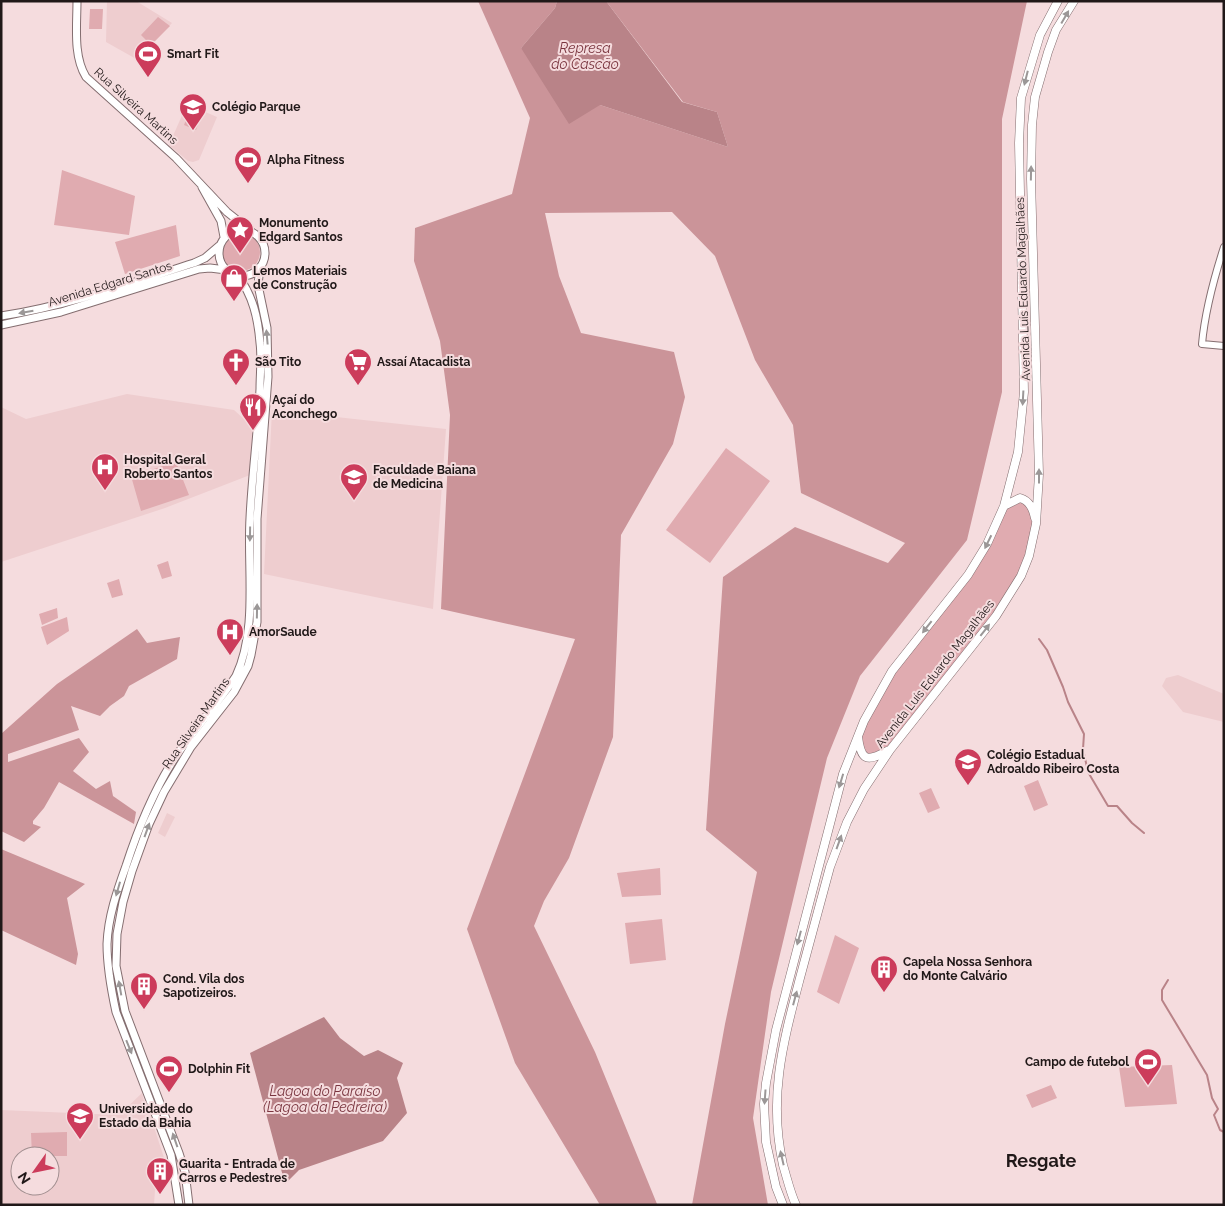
<svg xmlns="http://www.w3.org/2000/svg" width="1225" height="1206" viewBox="0 0 1225 1206" font-family="Raleway,sans-serif">
	<rect width="100%" height="100%" fill="#f5dcde"/>
	<path fill="#eecdcf" fill-rule="evenodd" d="M107 1H136L172 23 138 60 106 42Z
		M187 104 217 117 199 160 193 162 188 161 169 145Z
		M127 394 234 410 254 428 250 475 165 508 1 562V407L26 419Z
		M272 410 446 429 433 609 264 574Z
		M1178 675 1224 694V722L1183 712 1162 686 1166 678Z
		M167 813 175 817 165 837 158 833Z
		M142 1093 145 1105 153 1124 166 1164 167 1172 155 1190 154 1205H1V1110L119 1115ZM20 1156H50V1186H20Z"/>
	<path fill="#e0abb0" d="M90 9H103L102 29H89Z
		M158 17 170 26 151 45 141 35Z
		M191 107 203 112 196 130 184 125Z
		M62 170 135 196 129 235 54 225Z
		M176 225 180 256 125 274 115 242Z
		M222 252a19 19 0 1 1 38 0a19 19 0 1 1-38 0Z
		M726 448 770 481 710 563 666 530Z
		M176 462 189 495 141 511 131 476Z
		M1020 498 1034 515 1029 556 996 616 901 737 873 758 860 749 864 721 877 695 968 575 1004 506Z
		M168 561 172 576 162 579 157 565Z
		M119 579 123 595 112 598 107 583Z
		M57 608 58 618 42 625 39 614Z
		M67 617 69 631 47 645 41 627Z
		M1038 780 1048 805 1034 811 1024 786Z
		M931 788 940 808 928 813 919 793Z
		M660 868 661 895 622 897 617 873Z
		M662 919 666 960 630 964 625 923Z
		M835 935 859 948 839 1004 817 992Z
		M1172 1065 1177 1104 1125 1107 1119 1067Z
		M1051 1085 1057 1098 1032 1108 1026 1095Z
		M67 1132V1156H32L31 1133Z"/>
	<path fill="#cb9499" d="M478 1H557L555 8 521 48 600 105 728 147 717 112 683 102 606 1H1027L1002 119V392L967 540 860 676 827 758 771 992 753 1118 768 1205H692L725 1024 757 872 706 830 723 577 795 527 888 563 905 543 801 493 793 425 755 360 715 256 672 212 545 213 559 276 581 333 674 352 685 397 673 444 621 535 613 737 569 858 544 901 534 926 595 1052 657 1204 600 1205 515 1063 467 929 575 639 441 609 450 415 440 341 414 261 415 228 512 194 530 118Z
		M137 629 147 643 180 637 177 659 129 686 124 696 110 706 100 716 71 706 79 730 8 754V762L79 738 89 752 73 771 96 789 110 781 113 796 136 812 134 824 59 782 44 808 33 821V824L41 827 24 842 1 831V734L57 684Z
		M1 849 85 884 67 898 78 954 76 965 1 930Z"/>
	<path fill="#b98388" d="M557 1H606L682 102 717 112 728 147 600 105 569 124 521 48 555 8Z
		M324 1017 340 1038 364 1056 378 1050 403 1063 397 1078 407 1113 383 1141 299 1170 285 1184 250 1053Z"/>
	<g fill="none" stroke-linecap="round" stroke-linejoin="round">
		<path stroke="#b98388" stroke-width="2" d="M1039 639 1047 650 1063 687 1068 702 1084 734 1083 749 1088 772 1108 806H1117L1132 823 1144 833
			M1168 980 1162 990V1000L1207 1075 1212 1098 1218 1109 1214 1115 1220 1130 1224 1132"/>
		<g stroke="#846e70" stroke-width="8">
			<path id="tertiary" d="M1224 247C1214 278 1205 311 1202 344L1224 346"/>
		</g>
		<g stroke="#846e70" stroke-width="9">
			<path id="secondary" d="M77 1C77 26 73 56 86 77L176 158 227 212 251 231
				M202 187 221 221 224 237
				M219 253a23 23 0 1 1 46 0a23 23 0 1 1-46 0Z
				M1 316C67 306 131 283 194 263L205 258 219 246
				M1 325 61 312 199 269 210 268 226 270
				M179 1205 171 1155 116 1012C111 989 107 967 107 944 108 917 117 891 126 866 138 829 153 792 174 759 193 730 217 705 236 676 258 629 247 569 250 518 252 475 258 432 260 389 260 374 262 358 260 343 258 318 253 296 238 276
				M189 1205 185 1172 179 1153 125 1011 116 966 117 934 123 902 132 871 149 824 164 792 191 747 234 692 248 666 251 655 257 622V519L268 377 267 328 258 285 260 267"/>
		</g>
		<g stroke="#846e70" stroke-width="9">
			<path id="primary" d="M1004 506 1020 498C1030 501 1033 509 1035 518
				M858 737C861 761 867 762 887 751
				M783 1205 776 1187 766 1142 764 1104 766 1083 776 1030 843 774 864 721 892 671 968 575 987 544 1004 506 1018 452 1024 392 1019 143 1021 98 1040 35 1058 1
				M796 1205C790 1192 787 1178 783 1165 768 1097 783 1043 800 978 810 941 820 904 830 867L847 822 864 789 890 750 996 616 1021 576 1029 556 1036 524 1039 474 1031 179 1032 125 1035 97 1048 52 1056 30 1074 1"/>
		</g>
		<use href="#tertiary" stroke="#fff" stroke-width="6"/>
		<use href="#secondary" stroke="#fff" stroke-width="7"/>
		<use href="#primary" stroke="#fff" stroke-width="8"/>
	</g>
	<defs><path id="oneway-solid" d="M-6-.8H1V-3.2L6.5 0L1 3.2V.8H-6Z" transform="scale(1.25)"/></defs>
	<g fill="#9b9797">
		<use href="#oneway-solid" transform="translate(1065 17) rotate(-60)"/>
		<use href="#oneway-solid" transform="translate(1026 78) rotate(104)"/>
		<use href="#oneway-solid" transform="translate(1031 173) rotate(-89)"/>
		<use href="#oneway-solid" transform="translate(26 312) rotate(170)"/>
		<use href="#oneway-solid" transform="translate(267 337) rotate(-95)"/>
		<use href="#oneway-solid" transform="translate(1023 398) rotate(93)"/>
		<use href="#oneway-solid" transform="translate(1039 476) rotate(-90)"/>
		<use href="#oneway-solid" transform="translate(250 534) rotate(91)"/>
		<use href="#oneway-solid" transform="translate(988 542) rotate(116)"/>
		<use href="#oneway-solid" transform="translate(257 611) rotate(-89)"/>
		<use href="#oneway-solid" transform="translate(927 627) rotate(128)"/>
		<use href="#oneway-solid" transform="translate(985 630) rotate(-52)"/>
		<use href="#oneway-solid" transform="translate(841 781) rotate(107)"/>
		<use href="#oneway-solid" transform="translate(147 830) rotate(-70)"/>
		<use href="#oneway-solid" transform="translate(839 842) rotate(-70)"/>
		<use href="#oneway-solid" transform="translate(118 889) rotate(106)"/>
		<use href="#oneway-solid" transform="translate(799 938) rotate(105)"/>
		<use href="#oneway-solid" transform="translate(120 988) rotate(-100)"/>
		<use href="#oneway-solid" transform="translate(795 998) rotate(-75)"/>
		<use href="#oneway-solid" transform="translate(129 1047) rotate(68)"/>
		<use href="#oneway-solid" transform="translate(765 1097) rotate(94)"/>
		<use href="#oneway-solid" transform="translate(175 1140) rotate(-109)"/>
		<use href="#oneway-solid" transform="translate(782 1158) rotate(-103)"/>
	</g>
	<defs>
		<g id="stadium-pin" transform="scale(1.4375)"><path d="M0 17L-7.5 6A9.5 9.5 0 1 1 7.5 6Z" fill="#cc3c5b" stroke="#f5dcde"/><path d="M0-5a6.5 5 0 1 0 0 10a6.5 5 0 1 0 0-10ZM-3.5-1.8h7v3.6h-7Z" fill="#fff"/></g>
		<g id="school-pin" transform="scale(1.4375)"><path d="M0 17L-7.5 6A9.5 9.5 0 1 1 7.5 6Z" fill="#cc3c5b" stroke="#f5dcde"/><path d="M0-5L7-2L0 1L-7-2ZM-4 1L0 2.5L4 1V4Q0 6-4 4Z" fill="#fff"/></g>
		<g id="sight-pin" transform="scale(1.4375)"><path d="M0 17L-7.5 6A9.5 9.5 0 1 1 7.5 6Z" fill="#cc3c5b" stroke="#f5dcde"/><path d="M0-6L1.8-2.2L6-1.7L2.9 1.2L3.7 5.4L0 3.3L-3.7 5.4L-2.9 1.2L-6-1.7L-1.8-2.2Z" fill="#fff"/></g>
		<g id="shop-pin" transform="scale(1.4375)"><path d="M0 17L-7.5 6A9.5 9.5 0 1 1 7.5 6Z" fill="#cc3c5b" stroke="#f5dcde"/><path d="M-5-2.5h2.3a2.7 3.5 0 0 1 5.4 0H5L5.5 6h-11ZM-1.5-2.5h3a1.5 2.3 0 0 0-3 0Z" fill="#fff"/></g>
		<g id="church-pin" transform="scale(1.4375)"><path d="M0 17L-7.5 6A9.5 9.5 0 1 1 7.5 6Z" fill="#cc3c5b" stroke="#f5dcde"/><path d="M-1.2-6h2.4v3.5h3.3v2.4h-3.3V6h-2.4V-.1h-3.3v-2.4h3.3Z" fill="#fff"/></g>
		<g id="supermarket-pin" transform="scale(1.4375)"><path d="M0 17L-7.5 6A9.5 9.5 0 1 1 7.5 6Z" fill="#cc3c5b" stroke="#f5dcde"/><path d="M-6-5.5h2.5l.6 2H6L4.5 2H-2.5L-4.4-4H-6ZM-1.5 3.2a1.3 1.3 0 1 0 .1 0ZM3 3.2a1.3 1.3 0 1 0 .1 0Z" fill="#fff"/></g>
		<g id="restaurant-pin" transform="scale(1.4375)"><path d="M0 17L-7.5 6A9.5 9.5 0 1 1 7.5 6Z" fill="#cc3c5b" stroke="#f5dcde"/><path d="M-5-6h1v4h1v-4h1v4h1v-4h1v5L-1.5 .5V6h-2V.5L-5-1ZM5-6V6H3V1.5H1.5Q1.5-4 5-6Z" fill="#fff"/></g>
		<g id="hospital-pin" transform="scale(1.4375)"><path d="M0 17L-7.5 6A9.5 9.5 0 1 1 7.5 6Z" fill="#cc3c5b" stroke="#f5dcde"/><path d="M-5-5h3v3.5h4V-5h3V5h-3V1.5h-4V5h-3Z" fill="#fff"/></g>
		<g id="university-pin" transform="scale(1.4375)"><path d="M0 17L-7.5 6A9.5 9.5 0 1 1 7.5 6Z" fill="#cc3c5b" stroke="#f5dcde"/><path d="M0-5L7-2L0 1L-7-2ZM-4 1L0 2.5L4 1V4Q0 6-4 4Z" fill="#fff"/></g>
		<g id="building-pin" transform="scale(1.4375)"><path d="M0 17L-7.5 6A9.5 9.5 0 1 1 7.5 6Z" fill="#cc3c5b" stroke="#f5dcde"/><path d="M-4-6H4V6H1V3H-1V6H-4ZM-2.5-4.3h1.7v1.8h-1.7ZM.8-4.3h1.7v1.8H.8ZM-2.5-1h1.7V.8h-1.7ZM.8-1h1.7V.8H.8Z" fill="#fff"/></g>
	</defs>
	<g fill-rule="evenodd">
		<use href="#stadium-pin" x="148" y="54"/>
		<use href="#school-pin" x="193" y="107"/>
		<use href="#stadium-pin" x="248" y="160"/>
		<use href="#sight-pin" x="240" y="230"/>
		<use href="#shop-pin" x="234" y="278"/>
		<use href="#church-pin" x="236" y="362"/>
		<use href="#supermarket-pin" x="358" y="362"/>
		<use href="#restaurant-pin" x="253" y="407"/>
		<use href="#hospital-pin" x="105" y="467"/>
		<use href="#university-pin" x="354" y="477"/>
		<use href="#hospital-pin" x="230" y="632"/>
		<use href="#school-pin" x="968" y="762"/>
		<use href="#building-pin" x="884" y="969"/>
		<use href="#building-pin" x="144" y="986"/>
		<use href="#stadium-pin" x="1148" y="1062"/>
		<use href="#stadium-pin" x="169" y="1069"/>
		<use href="#university-pin" x="80" y="1116"/>
		<use href="#building-pin" x="160" y="1171"/>
	</g>
	<g text-anchor="middle" stroke-width="4" stroke-linejoin="round" paint-order="stroke">
		<g font-size="12" font-weight="bold" fill="#201818" stroke="#f5dcde" text-anchor="start">
			<text x="167" y="58">Smart Fit</text>
			<text x="212" y="111">Colégio Parque</text>
			<text x="267" y="164">Alpha Fitness</text>
			<text x="259" y="227">Monumento<tspan x="259" dy="14">Edgard Santos</tspan></text>
			<text x="253" y="275">Lemos Materiais<tspan x="253" dy="14">de Construção</tspan></text>
			<text x="255" y="366">São Tito</text>
			<text x="377" y="366">Assaí Atacadista</text>
			<text x="272" y="404">Açaí do<tspan x="272" dy="14">Aconchego</tspan></text>
			<text x="124" y="464">Hospital Geral<tspan x="124" dy="14">Roberto Santos</tspan></text>
			<text x="373" y="474">Faculdade Baiana<tspan x="373" dy="14">de Medicina</tspan></text>
			<text x="249" y="636">AmorSaude</text>
			<text x="987" y="759">Colégio Estadual<tspan x="987" dy="14">Adroaldo Ribeiro Costa</tspan></text>
			<text x="903" y="966">Capela Nossa Senhora<tspan x="903" dy="14">do Monte Calvário</tspan></text>
			<text x="163" y="983">Cond. Vila dos<tspan x="163" dy="14">Sapotizeiros.</tspan></text>
			<text x="1129" y="1066" text-anchor="end">Campo de futebol</text>
			<text x="188" y="1073">Dolphin Fit</text>
			<text x="99" y="1113">Universidade do<tspan x="99" dy="14">Estado da Bahia</tspan></text>
			<text x="179" y="1168">Guarita - Entrada de<tspan x="179" dy="14">Carros e Pedestres</tspan></text>
		</g>
		<g font-size="12" fill="#201818" stroke="#f5dcde">
			<text transform="translate(136 106) rotate(42)" y="4">Rua Silveira Martins</text>
			<text transform="translate(110 284) rotate(-17)" y="4">Avenida Edgard Santos</text>
			<text transform="translate(1023 289) rotate(-92)" y="4">Avenida Luís Eduardo Magalhães</text>
			<text transform="translate(935 674) rotate(-52)" y="4">Avenida Luís Eduardo Magalhães</text>
			<text transform="translate(196 723) rotate(-55)" y="4">Rua Silveira Martins</text>
		</g>
		<g font-size="14" font-style="italic" fill="#7a353f" stroke="#f5dcde">
			<text x="585" y="53">Represa<tspan x="585" dy="16">do Cascão</tspan></text>
			<text x="325" y="1096">Lagoa do Paraíso<tspan x="325" dy="16">(Lagoa da Pedreira)</tspan></text>
		</g>
		<g font-size="18" font-weight="bold" fill="#201818" stroke="#f5dcde">
			<text x="1041" y="1167">Resgate</text>
		</g>
	</g>
	<rect width="1225" height="1206" fill="none" stroke="#201818" stroke-width="5"/>
	<g transform="translate(35 1171) rotate(237)"><circle r="24" fill="#f5dcde" stroke="#a08e8f"/>
	<path d="M0-4L9 19L0 12L-9 19Z" fill="#cc3c5b"/>
	<text y="-8" font-size="14" font-weight="bold" text-anchor="middle" fill="#201818">N</text>
	</g>
</svg>
